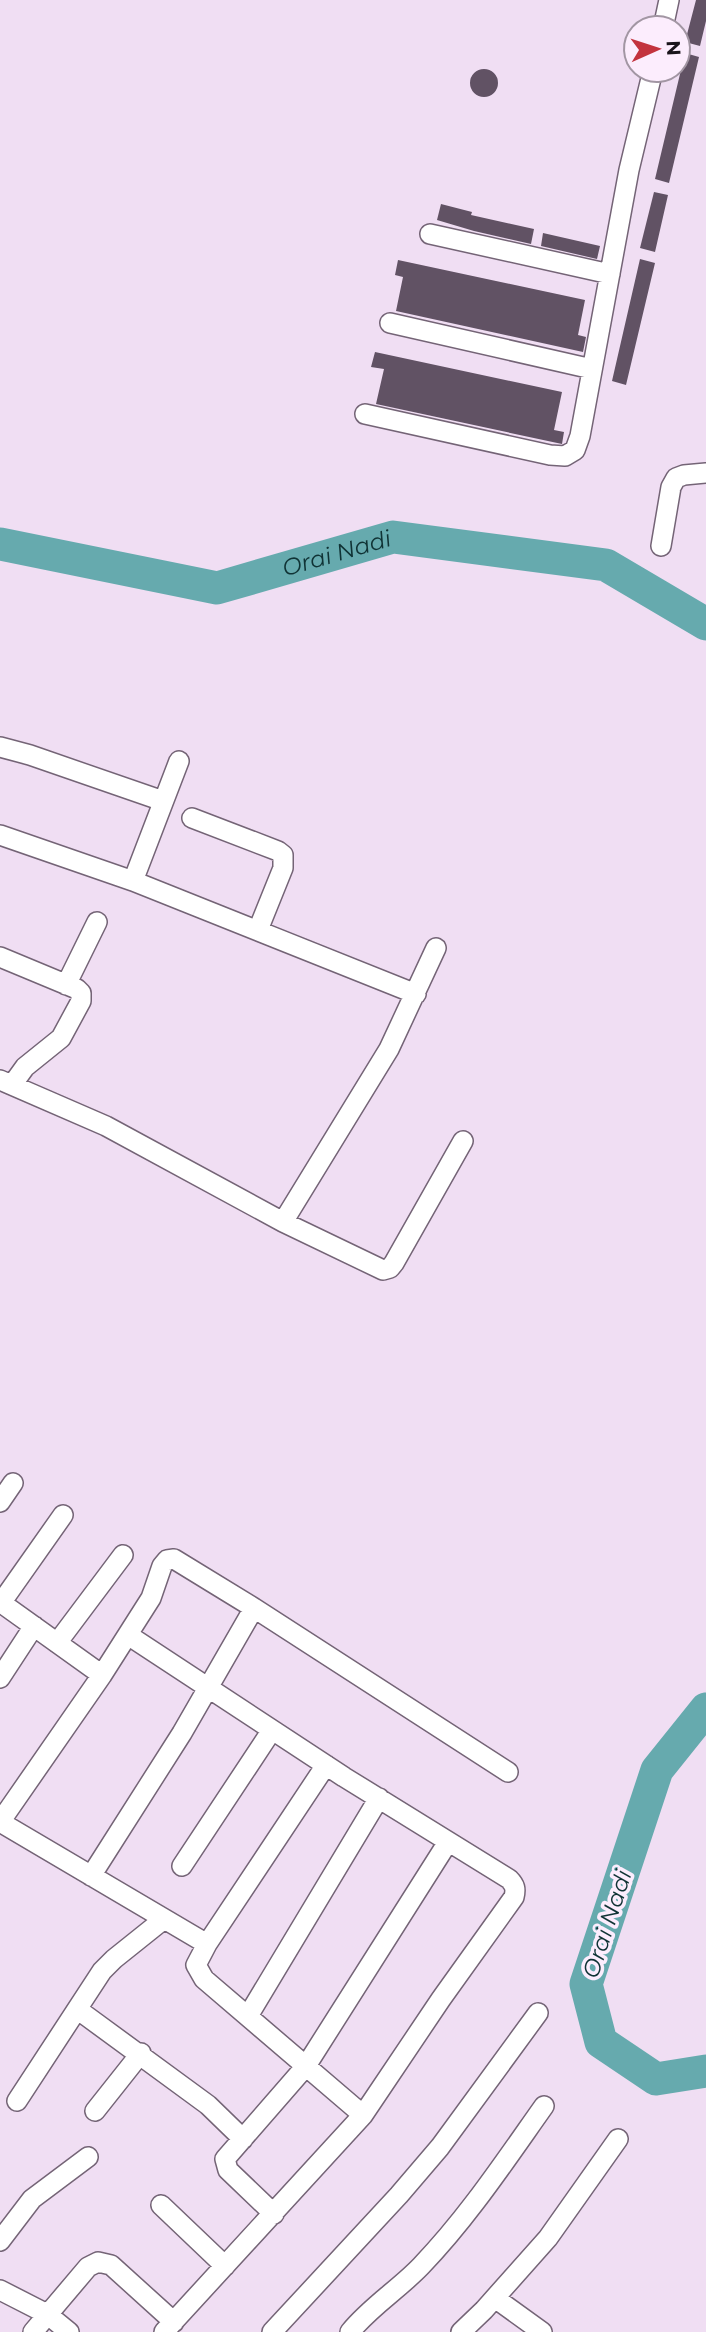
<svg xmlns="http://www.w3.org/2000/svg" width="706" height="2332" viewBox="0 0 706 2332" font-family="Montserrat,sans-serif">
	<rect width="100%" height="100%" fill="#f0def3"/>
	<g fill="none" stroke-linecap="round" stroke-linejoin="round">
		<g stroke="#66aaae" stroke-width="33">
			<path id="s1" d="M0 544 217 588 393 537 606 565 706 624"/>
			<path d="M706 1709 657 1770 586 1984 601 2042 656 2079 706 2071"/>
		</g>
	</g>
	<path fill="#615264" d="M696 0H706V21L700 46 685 42Z
		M685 53 699 57 669 183 655 179Z
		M470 83a14 14 0 1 1 28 0a14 14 0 1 1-28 0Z
		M654 192 668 195 655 252 640 248Z
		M441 204 472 212 471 215 534 229 531 244 474 231 437 220Z
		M543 233 600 246 597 259 541 246Z
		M640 259 655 263 626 385 612 381Z
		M398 260 585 300 578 335 586 337 583 352 396 311 403 277 395 275Z
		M375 352 562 392 554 430 564 432 562 444 376 404 384 369 371 367Z"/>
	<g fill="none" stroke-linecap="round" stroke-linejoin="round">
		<g stroke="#746476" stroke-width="22">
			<path id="minor" d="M663 28 669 0
				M430 234 610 274
				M390 323 592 369
				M365 414 550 455 565 456 575 450 580 436 629 170 653 70
				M661 546 671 487 676 478 684 475 706 473
				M0 747 30 755 163 801
				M192 818 278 851 283 855V868L258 930
				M0 835 133 881 416 994
				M133 881 179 761
				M0 957 77 989 81 993V1001L61 1038 25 1067 12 1085
				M66 985 97 922
				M0 1080 106 1126 283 1222 383 1270 390 1268 394 1263 463 1141
				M283 1222 389 1049 436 948
				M0 1502 13 1483
				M0 1602 102 1675
				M1 1603 63 1515
				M128 1635 344 1777 509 1879C515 1885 516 1889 514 1897L441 1999 363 2115 164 2332
				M57 1643 123 1555
				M0 1678 34 1626
				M326 1765 207 1944 196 1965 204 1979 363 2115
				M0 1822 102 1675 151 1598 162 1566 167 1560 174 1559 254 1608 508 1772
				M0 1822 207 1944
				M182 1866 272 1730
				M91 1876 182 1733 254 1608
				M77 2009 208 2105 243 2139
				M248 2016 379 1798
				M17 2101 102 1971 114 1959 164 1919
				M95 2111 141 2053
				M161 2205 225 2266
				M274 2214 228 2170 225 2159 306 2066 448 1842
				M0 2241 32 2199 88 2157
				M0 2290 47 2314 69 2332
				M495 2298 542 2332
				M33 2332 88 2267 98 2262 111 2265 174 2322
				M272 2332 399 2195 440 2147 538 2013
				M350 2332C370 2307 399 2289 421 2266 468 2217 505 2161 544 2106
				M461 2332 484 2310 548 2238 618 2139"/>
		</g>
		<use href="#minor" stroke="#fff" stroke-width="19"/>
	</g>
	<g text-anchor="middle" stroke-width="7" stroke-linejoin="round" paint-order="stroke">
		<g font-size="23" font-style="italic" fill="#103335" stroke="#fcedfd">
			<text dy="8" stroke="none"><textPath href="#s1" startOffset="346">Orai Nadi</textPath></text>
			<text transform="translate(607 1924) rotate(-72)" y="8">Orai Nadi</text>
		</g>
	</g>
	<g transform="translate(657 49) rotate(87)"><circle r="33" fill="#fcedfd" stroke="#a296a3" stroke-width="2"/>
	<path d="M0-5L12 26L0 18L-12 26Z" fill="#c3333e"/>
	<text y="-10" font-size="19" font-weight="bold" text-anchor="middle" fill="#1a141b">N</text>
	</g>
</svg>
